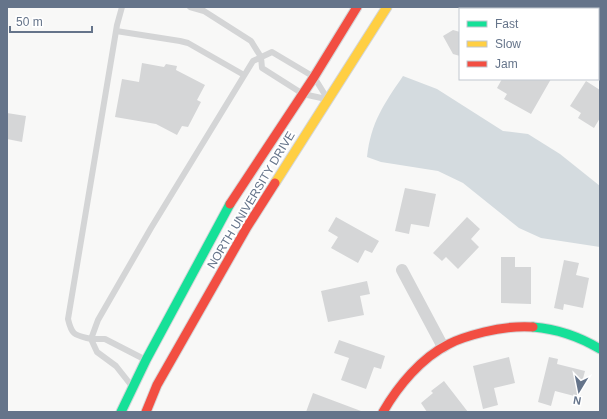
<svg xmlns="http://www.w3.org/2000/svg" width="607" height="419" viewBox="0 0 607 419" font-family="Arial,sans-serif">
	<rect width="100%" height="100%" fill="#f8f8f7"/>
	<path fill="#d4dbdf" d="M403 76 437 89 503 131 528 134 560 154 600 186V247L541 238 519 228 463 183 438 171 381 162 367 157C371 122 384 104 403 76Z"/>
	<path fill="#d5d6d7" d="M453 30 460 32V56L453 54 443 36Z
		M142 63 164 67 166 64 177 66 176 70 205 85 197 100 201 102 188 127 182 126 177 135 156 124 115 117 122 79 139 82Z
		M502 79H551L531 114 504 99 507 94 497 88Z
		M586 81 600 90V118L594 128 578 118 581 113 570 106Z
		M7 113 26 116 22 142 7 139Z
		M405 188 436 194 429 227 411 224 409 234 395 231Z
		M336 217 379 241 372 253 365 250 358 263 331 248 338 237 328 231Z
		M467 217 480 229 471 239 479 247 458 269 446 257 442 261 433 253Z
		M501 257H515V267H531V304L501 303Z
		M564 260 579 263 576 275 589 278 583 308 564 304 563 310 554 308Z
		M367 281 370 294 360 296 364 315 328 322 321 291Z
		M339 340 385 356 381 369 374 367 366 389 341 380 349 358 334 353Z
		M509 357 515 383 494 388 498 405 483 409 473 366Z
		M549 357 558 359 557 364 585 371 578 397 555 391 551 406 538 402Z
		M444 381 468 412H427L421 403 433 393 431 391Z
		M313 393 361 411V412H306Z"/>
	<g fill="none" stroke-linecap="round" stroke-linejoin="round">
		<g stroke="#d4d6d8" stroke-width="11">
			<path id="fast" d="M533 327C557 329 580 337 600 349
				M121 412 146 360 230 204"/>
		</g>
		<g stroke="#d4d6d8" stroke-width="11">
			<path id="slow" d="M275 183 387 7"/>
		</g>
		<g stroke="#d4d6d8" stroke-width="11">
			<path id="jam" d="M230 204 314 77 357 7
				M146 412 157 385 247 227 275 183
				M383 412C398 386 421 358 449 344 460 338 472 335 484 332 500 328 517 326 533 327"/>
		</g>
		<path stroke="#d4d5d6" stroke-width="6" d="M122 7 117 25 68 319C72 336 75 335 91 339L98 320 151 228 253 61 272 52 314 77 327 98
			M190 7 204 11 251 41 261 57 262 68 303 94 326 99
			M116 31 180 41 188 43 244 75
			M131 385 116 366 97 352 91 339H105L144 359"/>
		<path stroke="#d4d5d6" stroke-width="12" d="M598 16H600
			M402 270 443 347"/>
		<use href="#fast" stroke="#16e098" stroke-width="9"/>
		<use href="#slow" stroke="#ffcf43" stroke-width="9"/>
		<use href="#jam" stroke="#f24e42" stroke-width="9"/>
	</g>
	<g text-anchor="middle" stroke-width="4" stroke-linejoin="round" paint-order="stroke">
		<g font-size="12" fill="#65748a" stroke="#fff">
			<text transform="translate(251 200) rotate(-59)" y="4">NORTH UNIVERSITY DRIVE</text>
		</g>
	</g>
	<rect width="607" height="419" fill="none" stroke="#65748a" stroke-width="16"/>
	<rect x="459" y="8" width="140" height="72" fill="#ffffff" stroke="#c1c7d0"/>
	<rect x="467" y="21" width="20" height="6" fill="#16e098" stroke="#c1c7d0"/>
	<text x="495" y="28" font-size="12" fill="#65748a">Fast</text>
	<rect x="467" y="41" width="20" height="6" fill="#ffcf43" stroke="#c1c7d0"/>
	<text x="495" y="48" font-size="12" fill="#65748a">Slow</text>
	<rect x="467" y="61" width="20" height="6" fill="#f24e42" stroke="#c1c7d0"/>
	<text x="495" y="68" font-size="12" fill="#65748a">Jam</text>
	<g transform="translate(579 391) rotate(190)" stroke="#ffffff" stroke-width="3" paint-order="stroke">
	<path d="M0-3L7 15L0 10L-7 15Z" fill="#65748a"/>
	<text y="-6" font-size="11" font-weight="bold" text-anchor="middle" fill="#65748a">N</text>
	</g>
	<path d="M10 26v6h82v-6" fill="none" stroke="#65748a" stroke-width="2"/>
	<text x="16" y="26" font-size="12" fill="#65748a" stroke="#ffffff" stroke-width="3" paint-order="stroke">50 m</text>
</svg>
